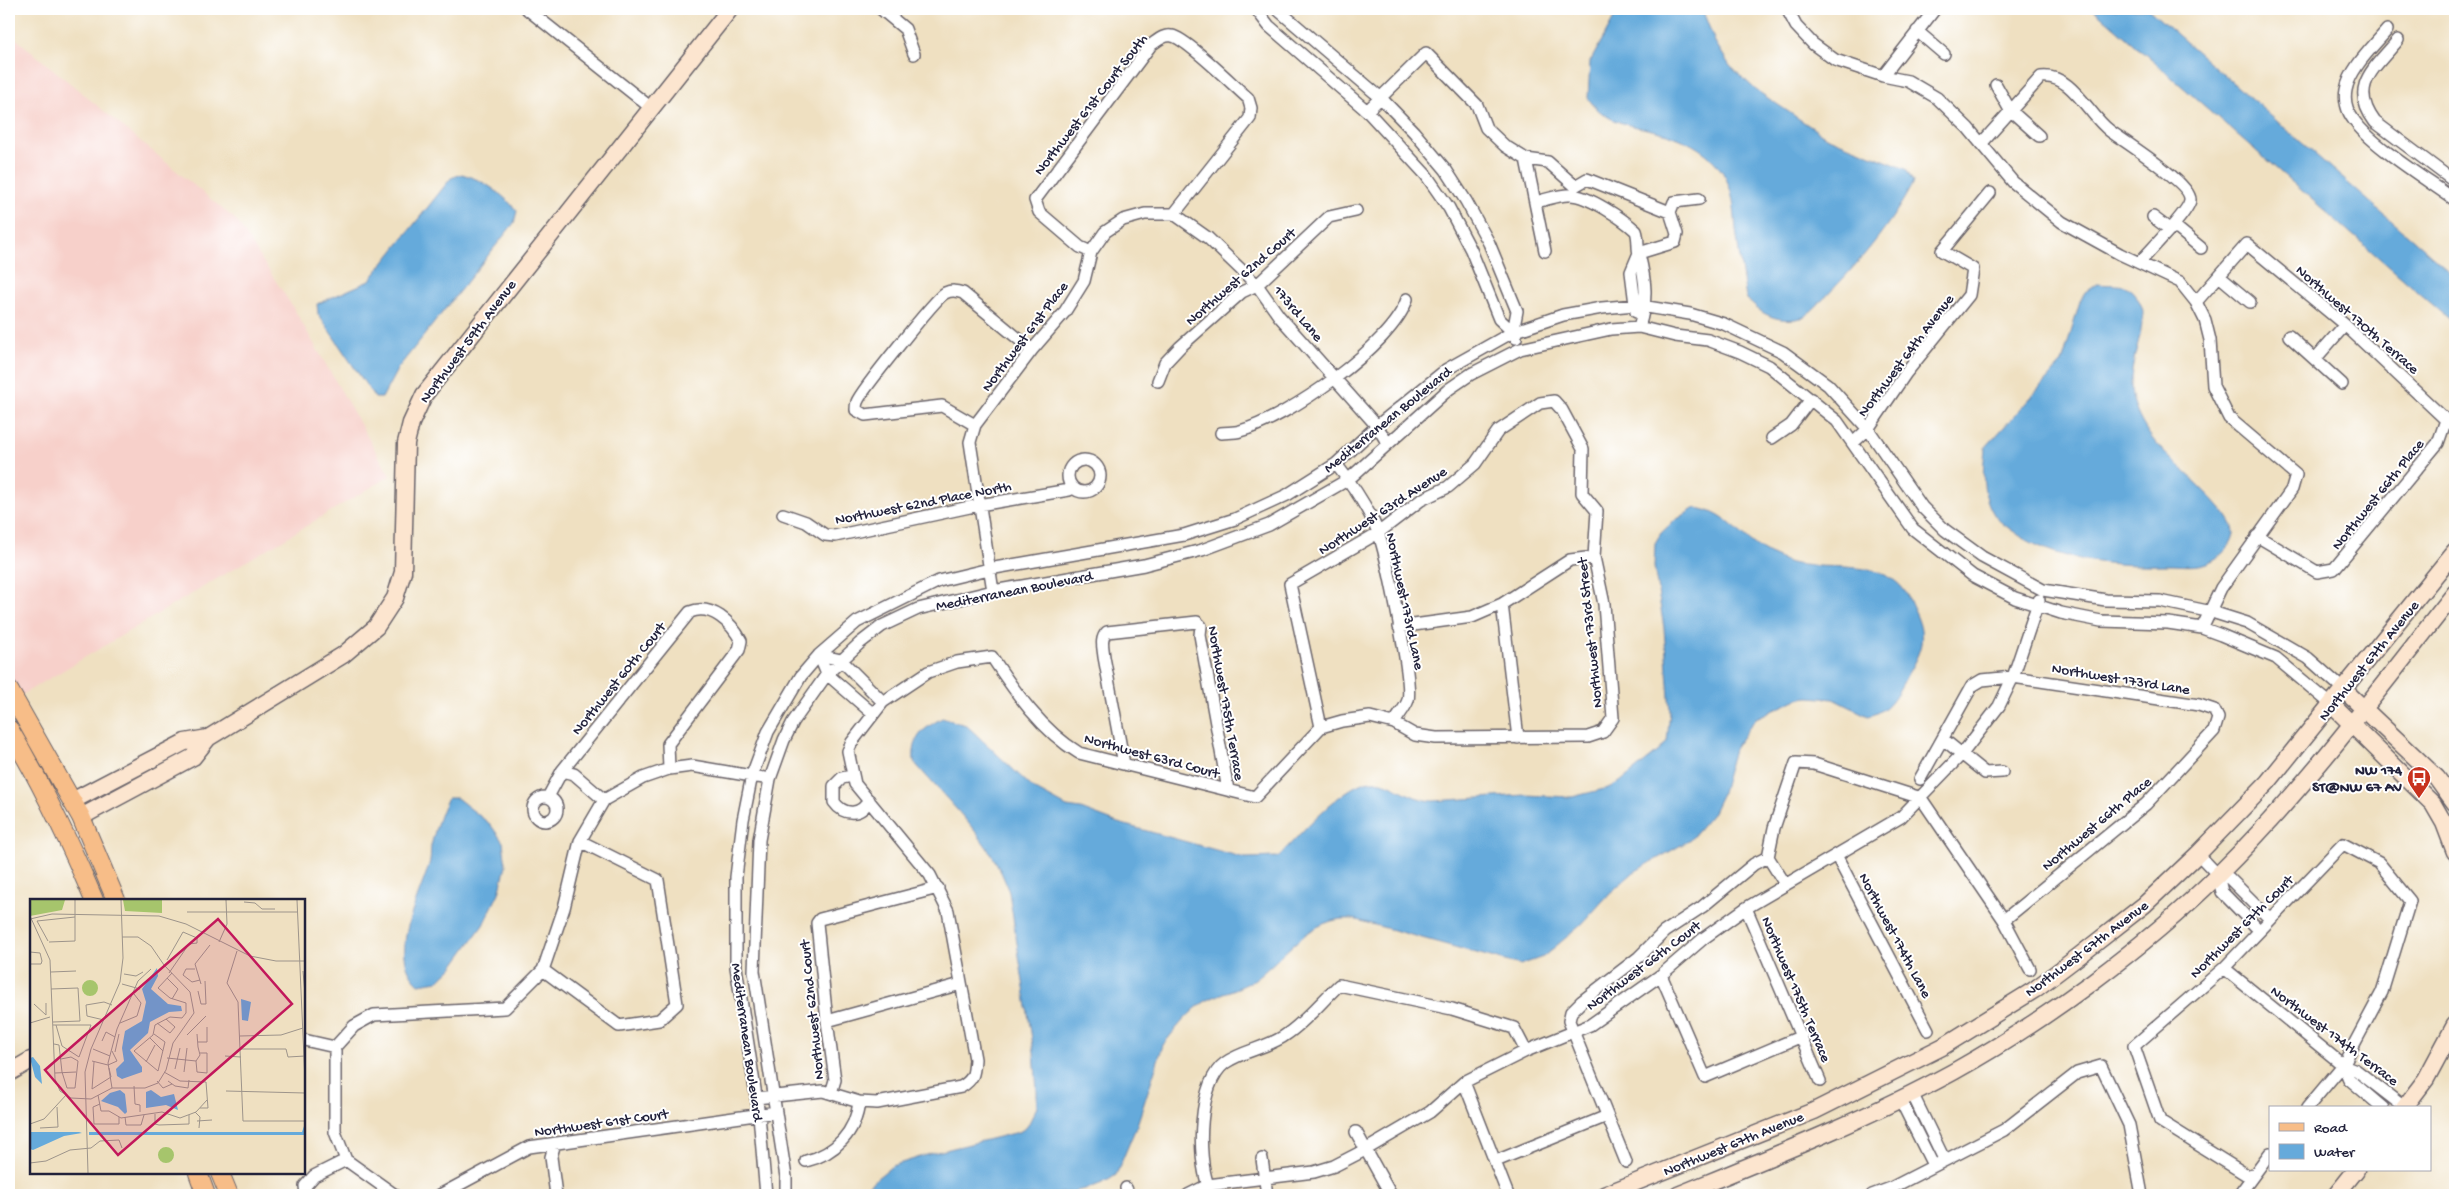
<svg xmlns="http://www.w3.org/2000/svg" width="2464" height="1204" viewBox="0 0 2464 1204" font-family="'Gochi Hand',sans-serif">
	<rect width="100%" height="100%" fill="#fff"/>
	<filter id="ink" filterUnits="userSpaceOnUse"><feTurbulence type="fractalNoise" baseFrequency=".02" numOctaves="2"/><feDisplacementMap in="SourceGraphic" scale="10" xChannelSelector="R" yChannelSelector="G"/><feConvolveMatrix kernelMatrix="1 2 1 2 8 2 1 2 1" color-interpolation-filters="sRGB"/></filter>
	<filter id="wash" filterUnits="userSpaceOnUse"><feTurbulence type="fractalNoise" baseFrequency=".0096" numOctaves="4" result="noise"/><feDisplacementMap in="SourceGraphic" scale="20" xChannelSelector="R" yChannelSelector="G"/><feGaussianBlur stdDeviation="1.12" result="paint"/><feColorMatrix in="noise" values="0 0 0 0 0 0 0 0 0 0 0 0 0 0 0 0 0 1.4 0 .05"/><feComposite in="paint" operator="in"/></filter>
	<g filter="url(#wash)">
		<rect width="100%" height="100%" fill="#efe0c1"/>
		<path fill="#f7d0ca" d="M9 33 236 220 294 309 390 476 20 696 9 680Z"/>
		<path fill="#65aadb" stroke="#44668b" d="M1619 9H1702L1715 42 1730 66 1756 90 1826 137 1906 169 1913 182C1889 231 1844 280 1805 317 1780 324 1762 316 1746 298 1742 275 1739 252 1736 230 1735 217 1734 204 1731 192 1721 153 1682 136 1647 129 1622 124 1603 120 1588 98L1590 62Z
			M2093 9H2148L2455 276V324Z
			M462 174C484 180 503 194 517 211L514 223 398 368 382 398H375L318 314 317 304 369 281 451 178Z
			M2097 284C2105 285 2120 284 2127 287 2134 291 2143 305 2143 312 2143 336 2130 361 2131 386 2131 409 2148 436 2164 452 2178 467 2237 515 2234 534 2231 549 2216 561 2203 564 2192 567 2179 565 2169 565 2115 566 2054 563 2010 529 2003 524 1996 519 1992 511 1981 491 1983 470 1985 448L2062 363 2080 302 2085 292Z
			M1695 508C1729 511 1744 544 1774 556 1781 559 1788 563 1796 564 1829 570 1881 559 1904 590 1908 595 1911 604 1914 610 1926 635 1923 647 1910 670 1899 689 1891 712 1868 716L1834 699 1809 697 1800 698 1756 718 1734 749 1722 793 1712 814 1690 840 1634 872 1610 893 1581 925 1543 957 1520 965 1353 919C1311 915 1285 957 1255 979 1239 990 1222 992 1206 1001 1191 1009 1173 1032 1163 1045L1137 1125 1116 1175C1082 1201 1009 1195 967 1195 930 1195 893 1195 856 1195L892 1166 933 1153 1019 1132 1027 1127 1037 1107V1091L1034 1052 1009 892C993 841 948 802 914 762 912 736 922 730 942 718L966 725 1034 789 1067 807 1081 809 1118 823 1245 858 1278 857C1298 837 1348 777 1376 781 1396 783 1407 799 1433 801L1525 795 1572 797 1608 788 1620 782 1660 750 1667 741 1670 712 1664 628 1654 567 1655 543 1661 533 1674 521Z
			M448 798H457L490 824 503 842 506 866 499 893 483 925 452 968 438 981 419 984C385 954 421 896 430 861 431 856 430 851 431 846 435 830 440 812 448 798Z"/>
	</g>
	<g filter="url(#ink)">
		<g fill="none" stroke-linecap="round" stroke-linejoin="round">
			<g stroke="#6a646a" stroke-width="14">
				<path id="street" d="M527 9 650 107
					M881 9 905 29 914 54
					M1256 9 1269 26 1367 111 1426 175 1449 208 1471 250 1499 319 1513 332 1516 338
					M1277 9 1381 98 1414 132 1446 170 1466 201 1489 243 1517 311 1513 332
					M1787 9 1796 26 1813 44 1835 60 1883 76 1908 81 1937 98 1968 128 2013 182 2062 222 2120 254 2180 282 2196 302 2205 320 2210 340 2213 386 2229 418 2296 475 2292 489 2221 588 2202 628
					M2387 30C2373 47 2350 68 2346 90 2344 100 2347 111 2353 119 2370 145 2429 181 2455 200
					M1917 31 1944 54
					M2398 40C2375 68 2348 86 2375 122L2455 182
					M1883 76 1935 9
					M1996 85 2010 110 2039 136
					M1367 111 1426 53 1477 105 1486 128 1505 146 1526 159 1545 251
					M1981 144 2041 77C2072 73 2088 115 2110 131 2125 142 2192 184 2190 200 2189 212 2149 251 2140 262
					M1526 159 1548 162 1575 186 1587 179 1670 212
					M1535 202C1546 200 1560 194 1570 195 1588 195 1623 219 1636 231 1639 239 1637 247 1639 254 1646 283 1648 298 1639 327
					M1174 214 1208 238 1257 285 1279 316 1377 426 1388 444
					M2153 217 2169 229H2178L2201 248
					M1639 253 1675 242 1677 234 1670 212 1674 202 1699 199
					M2219 276 2250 302
					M2196 302 2247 244 2345 325 2446 420 2438 443 2334 569 2317 572 2257 536
					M1636 312 1631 272 1639 253
					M2289 336 2342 384
					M2315 359 2345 325
					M1158 381 1165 363 1180 347 1242 292 1257 285 1329 217 1356 211
					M975 425 942 406 865 415 856 410C856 407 856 405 857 402 861 391 936 298 945 293 952 290 956 291 963 293L1032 350
					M1221 433C1227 432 1234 433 1240 431 1286 419 1393 345 1407 299
					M1772 438 1791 425 1811 399
					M1853 443 1868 429 1906 373 1969 295 1973 269 1942 251 1990 193
					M1068 476a16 16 0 1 1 32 0a16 16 0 1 1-32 0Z
					M1336 464C1352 484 1368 508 1378 532 1386 552 1413 682 1408 700 1406 707 1398 716 1394 723
					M783 514 806 522 825 535 835 536 979 505 1069 490 1073 488
					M993 591 970 442 975 425 1032 350 1064 313 1084 281 1091 252 1105 232 1123 220 1145 214H1174L1250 118 1251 108 1248 98C1234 86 1186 38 1172 36 1164 34 1157 41 1151 45L1035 200 1039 212 1080 247 1091 252
					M1502 604 1518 738
					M1399 627 1472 617 1502 604 1570 560 1594 557
					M819 655 841 660 883 702
					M819 655 827 674 872 713
					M1943 739 1985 773 2002 772
					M1124 764 1104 657C1103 647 1100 639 1107 632L1197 622 1201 626 1200 635 1228 790
					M562 771 574 774 604 800
					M852 776 842 778 834 786V802C844 816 861 816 869 800
					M1920 779 1972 686 1982 680 2013 677 2199 705 2214 710 2218 718 2214 731 2146 804 2004 920
					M548 797 562 771 690 612C711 603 732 623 741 641L739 650 668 744 669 769
					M533 809a12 12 0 1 1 24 0a12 12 0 1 1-24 0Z
					M2198 854 2218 875 2229 878 2270 919
					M1836 855 1928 1030
					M2218 875 2222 892 2259 930
					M1785 884 1768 857 1774 828 1796 763 1814 764 1921 798 2004 920 2030 969
					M1746 908 1820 1081
					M2224 968 2343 1065 2356 1070 2404 1107
					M543 970 619 1026 659 1020 677 1004 658 880 580 841
					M1661 975 1705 1077 1802 1036
					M827 1021 961 984
					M304 1040 335 1047
					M335 1047 354 1026 374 1015 505 1008 543 970 564 908 580 841 604 800 643 778 669 769 692 766 770 779
					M335 1047V1132L346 1160
					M2343 1065 2349 1079 2383 1108
					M1464 1082 1508 1195
					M831 1093 835 1080 827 1021 817 923 820 919 938 888
					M1912 1093 1944 1159
					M756 1098 823 1091 859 1102 877 1103 961 1087C974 1079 974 1074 975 1059L948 911 930 875 855 784 848 751 852 742 883 702 928 672 957 662 992 657C1015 692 1042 731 1079 753L1255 797 1321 727 1342 721 1370 717 1394 723 1415 735 1436 738 1588 737 1603 732 1613 718 1604 604 1594 557 1597 511 1582 493 1583 449 1562 410 1554 401 1540 403 1498 431 1475 464 1448 487 1421 500 1378 533 1290 584 1321 727
					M1900 1099 1933 1165
					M1356 1132 1391 1195
					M555 1143 551 1157 556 1195
					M1262 1159 1267 1195
					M346 1160 395 1195
					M806 1161C835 1154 856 1132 859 1102
					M1496 1161 1607 1116
					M1626 1162 1569 1021 1571 1012 1582 1001 1639 957 1664 932 1702 907 1754 864 1768 857
					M2250 1177 2160 1121 2134 1046 2224 968 2343 844 2379 863 2410 901 2382 992 2343 1065 2307 1108
					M1208 1185C1197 1156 1198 1083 1225 1063 1243 1050 1269 1048 1287 1034 1306 1021 1322 1001 1339 985L1452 1009 1514 1028 1526 1051
					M1126 1188 1129 1195
					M306 1195 305 1186 314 1176 346 1160
					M440 1195 529 1147 776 1112
					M766 1195 759 1115 736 967V877L743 820 752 775 768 732 801 676 819 655 857 622 939 581 989 569 1184 535 1235 519 1287 495 1336 464 1377 426 1447 369 1513 332 1563 315 1602 308 1635 305 1690 314 1724 324 1783 352 1828 385 1868 429 1922 507 1945 530 1982 557 2043 590 2106 600 2160 601 2212 612 2247 623 2308 658 2343 689
					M786 1195V1177L754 971 759 840 770 779 784 740 793 722 827 674 860 643 882 626 918 609 993 591 1144 565 1202 550 1269 525 1349 479 1449 389 1471 374 1520 349 1611 329 1639 327 1675 336 1708 340 1740 352 1769 366 1837 421 1913 529 1973 576 2015 598 2061 613 2101 621 2168 623 2202 628 2221 635 2276 658 2332 705
					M1188 1195 1208 1185 1314 1172 1334 1166 1365 1150 1430 1112 1464 1082 1526 1051 1590 1025 1661 975 1704 938 1746 908 1901 817 1962 754 1999 706 2013 677 2039 600
					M1872 1195 1891 1188 2004 1130 2077 1073 2101 1066 2129 1125 2142 1195
					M2239 1195 2270 1153"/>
			</g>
			<g stroke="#6a646a" stroke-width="19">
				<path id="secondary" d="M2343 689 2437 778 2455 803
					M2332 705 2433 804 2444 823 2455 852
					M72 801 185 742 208 738 343 655 376 627 395 598 403 572 406 443 411 423 424 395 730 9
					M81 817 193 757 208 738
					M9 1073 31 1060
					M2404 1108 2426 1079 2455 1025
					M1604 1195 1814 1111 1942 1047 2034 990 2079 956 2144 905 2198 854 2268 782 2455 551
					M1678 1195C1771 1157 1865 1120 1953 1072 2045 1021 2144 948 2219 874 2306 788 2379 689 2455 593
					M2336 1195 2356 1170"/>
			</g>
			<g stroke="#6a646a" stroke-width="20">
				<path id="primary" d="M9 690 81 817 116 900
					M9 729C42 784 69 841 94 900
					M198 1173 206 1195
					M220 1173 229 1195"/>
			</g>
			<use href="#street" stroke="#fff" stroke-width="11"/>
			<use href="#secondary" stroke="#fce5cf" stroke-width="16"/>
			<use href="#primary" stroke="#f7bd88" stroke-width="18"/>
		</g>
	</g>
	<defs>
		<g id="bus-pin" transform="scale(1.25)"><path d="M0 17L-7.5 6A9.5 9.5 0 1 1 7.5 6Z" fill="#c8321e" stroke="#fff"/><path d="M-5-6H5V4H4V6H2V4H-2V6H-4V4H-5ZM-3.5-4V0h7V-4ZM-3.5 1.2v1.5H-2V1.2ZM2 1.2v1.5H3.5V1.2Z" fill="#fff"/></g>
	</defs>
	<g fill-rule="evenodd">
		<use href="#bus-pin" x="2419" y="778"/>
	</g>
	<g text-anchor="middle" stroke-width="4" stroke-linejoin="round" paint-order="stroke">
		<g font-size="15" fill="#22223b" stroke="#fff">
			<text transform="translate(1090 104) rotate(-52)" y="5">Northwest 61st Court South</text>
			<text transform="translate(1240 276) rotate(-41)" y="5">Northwest 62nd Court</text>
			<text transform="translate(1299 313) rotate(50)" y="5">173rd Lane</text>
			<text transform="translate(2358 319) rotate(41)" y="5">Northwest 17Oth Terrace</text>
			<text transform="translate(1024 336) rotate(-53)" y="5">Northwest 61st Place</text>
			<text transform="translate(467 341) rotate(-53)" y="5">Northwest 59th Avenue</text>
			<text transform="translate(1905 355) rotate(-53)" y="5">Northwest 64th Avenue</text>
			<text transform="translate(1387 419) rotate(-39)" y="5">Mediterranean Boulevard</text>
			<text transform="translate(2377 494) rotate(-51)" y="5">Northwest 66th Place</text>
			<text transform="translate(923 502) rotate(-11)" y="5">Northwest 62nd Place North</text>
			<text transform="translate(1382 510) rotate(-33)" y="5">Northwest 63rd Avenue</text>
			<text transform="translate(1014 590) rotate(-11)" y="5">Mediterranean Boulevard</text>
			<text transform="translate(1406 601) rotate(78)" y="5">Northwest 173rd Lane</text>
			<text transform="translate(1589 633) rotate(-96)" y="5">Northwest 173rd Street</text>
			<text transform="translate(2368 660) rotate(-51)" y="5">Northwest 67th Avenue</text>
			<text transform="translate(618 678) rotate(-51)" y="5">Northwest 60th Court</text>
			<text transform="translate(2121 678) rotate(9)" y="5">Northwest 173rd Lane</text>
			<text transform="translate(1227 703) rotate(80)" y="5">Northwest 175th Terrace</text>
			<text transform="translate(1152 755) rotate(15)" y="5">Northwest 63rd Court</text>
			<text transform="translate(2096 823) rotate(-40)" y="5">Northwest 66th Place</text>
			<text transform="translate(2241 926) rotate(-45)" y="5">Northwest 67th Court</text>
			<text transform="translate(1896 935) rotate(62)" y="5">Northwest 174th Lane</text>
			<text transform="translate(2086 948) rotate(-37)" y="5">Northwest 67th Avenue</text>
			<text transform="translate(1643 965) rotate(-37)" y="5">Northwest 66th Court</text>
			<text transform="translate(1797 989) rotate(67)" y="5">Northwest 175th Terrace</text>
			<text transform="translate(811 1010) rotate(-96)" y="5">Northwest 62nd Court</text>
			<text transform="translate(2335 1035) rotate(37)" y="5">Northwest 174th Terrace</text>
			<text transform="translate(748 1042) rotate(82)" y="5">Mediterranean Boulevard</text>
			<text transform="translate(601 1122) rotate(-8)" y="5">Northwest 61st Court</text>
			<text transform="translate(1733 1143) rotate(-22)" y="5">Northwest 67th Avenue</text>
		</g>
		<g font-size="15" font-weight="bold" fill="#22223b" stroke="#fff" text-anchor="end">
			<text x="2402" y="774">NW 174<tspan x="2402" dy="17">ST@NW 67 AV</tspan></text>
		</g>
	</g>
	<g transform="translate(30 899)">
		<rect width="275" height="275" fill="#efe0c1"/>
		<path d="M0 1H35L32 11 0 17ZM93 1H132V14L95 12ZM52 89a8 8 0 1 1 16 0a8 8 0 1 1-16 0ZM128 256a8 8 0 1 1 16 0a8 8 0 1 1-16 0Z" fill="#a6c56c"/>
		<path d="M127 69 128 77 121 90 138 105 151 107 152 112 139 113 120 123 118 134 100 151 112 168V173L92 180 87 177 86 170 94 162 92 149 95 132 112 122 116 103 112 90ZM211 100 221 103 218 122 212 121ZM3 158 10 167 12 185 5 178 0 159ZM90 191 95 195 97 213 95 215 88 208 71 202 80 194ZM121 191 131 198 144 195 148 211 136 206 116 209V193ZM275 224 274 236H59V233H272ZM0 233H49L52 234 34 237 3 251 0 250Z" fill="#65aadb"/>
		<path fill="none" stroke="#9d948b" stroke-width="1" d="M267 1 275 182M214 3 225 4 232 10H245M157 13H267M0 17 20 61 25 180 30 192 41 199 61 200 82 189H115L128 184 136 171 143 144 164 114 160 93 134 66 121 47 108 38H92M0 20 22 15 129 17 156 25 220 57 246 62H275M18 42 7 22 45 18M19 43 45 42V1M189 43 197 25 196 1M207 52 197 84 208 103 213 222H275M0 53 10 54 12 62 11 65H0M137 61 153 33 167 39V44M165 70H156L153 76 162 83 170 81M273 72 275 95M21 73 46 72M139 74 159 45 167 44M94 75 106 77 113 73M137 79 148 90 142 100M92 85 110 90M171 85 165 65 180 46M21 90 48 89 50 122 23 123M168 92 171 105H176L175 82M4 105 16 116V104M74 121 57 117 56 106 74 103 82 106M0 124 20 118M90 124 107 117 111 104 104 95M127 124 140 134 145 128 136 120M23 126H61L49 158 32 147 26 126M124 135 135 143 128 172 104 152 123 136 125 126 140 118 152 119 156 114V104L140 99 128 89 142 74M167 135 168 148 170 156 166 162 167 173 177 174V154H170M157 136 176 117M210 137 251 136 273 129M120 139 133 152M72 142 76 133 85 138M168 143H177V128M24 145 29 146 32 173 37 189H45L48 162 41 158 31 160M63 150 80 157M210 150H256L258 158 275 157M85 153 89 135M195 157 211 158M137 159 166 162M62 162 78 166 87 162 82 152M64 163 62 190 81 178 79 169M116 163 125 146M145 170 150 149M134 173 150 182 176 183M154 173 157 149M25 174 46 173M127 182 133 189 142 185M138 182 145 187 158 189 159 181M104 187 105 205 110 206V213M82 189 78 164 87 130 108 82 121 70M196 192 275 194M68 196 71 212H79L91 219 132 213 150 219 166 213 177 201M70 205 63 208 64 225H89V218M170 209H178L176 183M165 213 170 218 169 229M125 215V225L129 226 159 225V216M95 218 96 226H111L114 216M167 222 182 221M0 225 14 220 37 195M10 229 28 228 27 208M0 264 16 262 40 251 61 249 70 242 89 241 92 249M58 274 55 173 61 150 90 83 93 59 91 1"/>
		<path fill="#c2185b" fill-opacity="0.15" stroke="#c2185b" stroke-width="2.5" d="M188 20 262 105 88 256 15 171Z"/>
		<rect width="275" height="275" fill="none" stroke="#22223b" stroke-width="2.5"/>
	</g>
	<rect width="2464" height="1204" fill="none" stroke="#fff" stroke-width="30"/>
	<rect x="2269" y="1106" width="162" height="65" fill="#ffffff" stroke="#a7a7b1"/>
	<rect x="2279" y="1123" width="25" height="8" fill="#f7bd88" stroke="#a7a7b1"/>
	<text x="2314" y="1132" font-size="15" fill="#22223b">Road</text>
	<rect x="2279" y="1144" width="25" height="15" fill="#65aadb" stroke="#a7a7b1"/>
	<text x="2314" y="1156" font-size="15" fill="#22223b">Water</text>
</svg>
